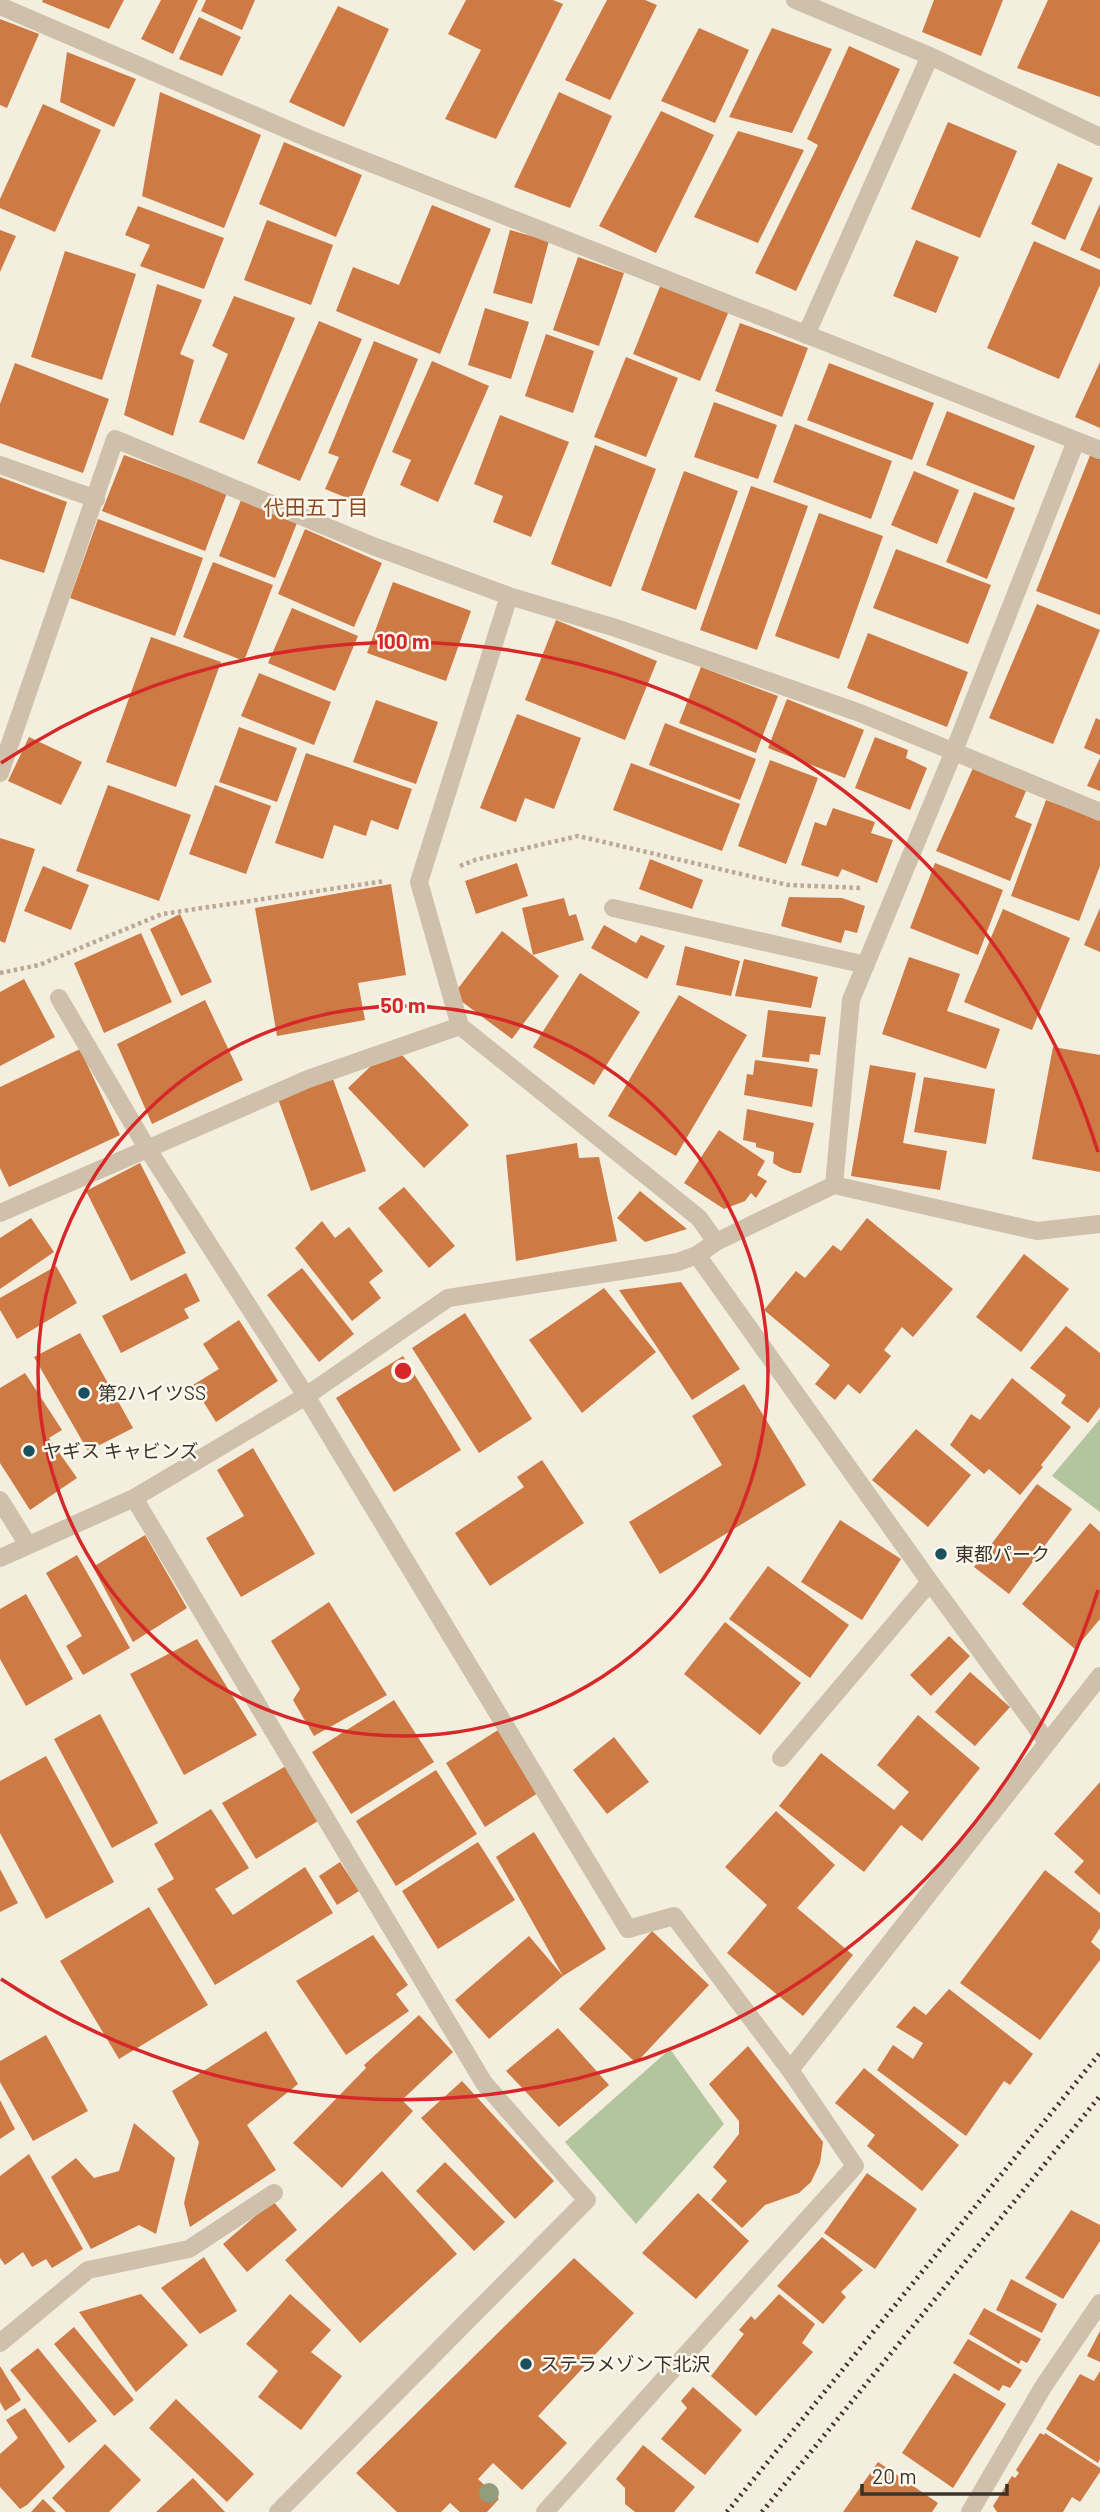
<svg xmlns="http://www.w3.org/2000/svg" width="1100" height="2512" viewBox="0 0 1100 2512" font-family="Barlow,'Noto Sans JP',sans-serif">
	<rect width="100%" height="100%" fill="#f4eedf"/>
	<path fill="#b2c59d" d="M1100 1419V1512L1052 1476Z
		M670 2049 724 2124 636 2224 565 2142Z"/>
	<path fill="#cd7a45" d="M43 0H124L109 29 42 2Z
		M161 0H198L173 54 141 39Z
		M206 0H255L242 30 201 11Z
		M466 0H553L563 4 496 139 445 119 481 50 448 34Z
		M607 0H645L657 5 610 100 565 80Z
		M934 0H1003L981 56 922 32Z
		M1048 0H1100V97L1017 68Z
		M338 6 389 29 344 127 289 102Z
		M199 17 241 37 222 76 179 59Z
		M0 19 39 34 7 108 0 105Z
		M699 28 749 50 715 123 661 101Z
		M772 28 832 49 792 133 729 117Z
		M849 46 900 69 796 291 755 273 818 145 807 139Z
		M67 52 136 79 114 127 60 102Z
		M160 92 261 135 224 228 142 196Z
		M559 92 612 116 570 208 514 187Z
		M43 104 101 130 55 232 0 208V199Z
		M661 111 714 135 656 253 599 226Z
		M948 122 1017 151 980 238 911 209Z
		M738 131 804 150 758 243 694 217Z
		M284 142 362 175 336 237 259 204Z
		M1058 163 1093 178 1065 240 1031 224Z
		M1100 204V259L1080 250Z
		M432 205 491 229 440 354 336 311 353 267 399 285Z
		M138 206 224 238 204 289 140 266 150 245 125 235Z
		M267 220 333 245 311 305 244 280Z
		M0 230 16 236 0 272Z
		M510 230 549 241 532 304 493 293Z
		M916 240 959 257 936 313 893 296Z
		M1034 241 1100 270V285L1059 379 987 348Z
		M65 251 136 274 102 380 31 357Z
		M578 257 624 273 599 346 553 330Z
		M663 279 731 306 700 381 633 354Z
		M157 284 202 300 180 354 194 360 173 436 124 415Z
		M234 296 295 318 244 440 199 422 228 354 212 346Z
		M485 308 529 322 511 379 468 365Z
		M319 321 362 339 300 481 257 463Z
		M740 323 808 348 782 417 715 391Z
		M546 334 594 351 573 413 525 396Z
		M374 341 418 359 359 503 325 489 339 457 328 453Z
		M626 357 678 378 646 457 594 437Z
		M432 361 489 386 438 502 400 485 411 460 392 452Z
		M1100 362V428L1075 417Z
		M15 363 109 399 83 473 0 443V404Z
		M829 363 934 403 912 460 807 420Z
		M714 402 777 425 758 479 694 457Z
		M947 411 1035 446 1014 500 926 465Z
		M500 415 569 442 531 537 493 522 503 496 474 484Z
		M795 424 892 461 871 519 773 482Z
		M595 445 656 469 611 587 551 564Z
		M1091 453 1100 457V615L1036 591Z
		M124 455 227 493 205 551 102 511Z
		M684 471 738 491 696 610 641 590Z
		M914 471 959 490 937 544 891 525Z
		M0 477 67 502 44 573 0 559Z
		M751 486 808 506 757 650 700 630Z
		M974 492 1015 508 987 579 946 562Z
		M241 500 297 523 275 578 219 556Z
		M819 513 883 536 839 659 775 636Z
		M98 519 203 558 175 636 70 598Z
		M305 529 382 563 354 627 278 594Z
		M896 549 991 585 968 644 873 608Z
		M213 562 273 585 244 661 183 637Z
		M393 582 471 611 446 681 367 653Z
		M1037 604 1100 630 1053 744 989 718Z
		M292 608 358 636 335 691 268 663Z
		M556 620 657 661 625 740 525 700Z
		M868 633 968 672 947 727 847 688Z
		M151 637 221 662 176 787 106 762Z
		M701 667 778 696 756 753 679 723Z
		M259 673 331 702 314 745 241 716Z
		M787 699 864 730 845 778 768 748Z
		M376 700 438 722 416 784 353 762Z
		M517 714 581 738 554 809 525 798 516 822 480 808Z
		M1096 718 1100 720V755L1084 748Z
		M665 723 756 759 740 800 649 765Z
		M239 727 297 748 277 802 219 782Z
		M29 737 82 762 61 805 8 781Z
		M875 737 908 750 906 758 927 768 910 810 855 788Z
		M306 753 412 789 398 830 371 820 366 836 334 825 323 859 275 843Z
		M1100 758V791L1087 786Z
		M770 760 818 778 786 864 738 846Z
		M631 763 740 804 722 851 613 810Z
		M973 768 1026 791 1015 817 1032 824 1010 881 936 851Z
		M108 785 191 815 159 901 76 871Z
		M215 785 271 806 246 874 189 854Z
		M1046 800 1100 820V866L1079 921 1011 896Z
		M833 808 875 822 871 833 893 840 877 883 842 869 838 877 801 865 815 822 826 826Z
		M0 838 35 849 5 943 0 941Z
		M650 859 703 880 692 909 639 889Z
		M517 863 528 896 476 914 465 881Z
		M935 863 1003 890 978 955 910 928Z
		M43 866 89 885 71 930 24 911Z
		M391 884 406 975 358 983 365 1020 277 1036 255 908Z
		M789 897 842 898 865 906 857 933 845 930 841 943 781 926Z
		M564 898 569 916 576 914 584 940 533 955 522 908Z
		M1100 908V952L1084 945Z
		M1003 909 1070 938 1032 1030 964 1002Z
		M180 914 212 982 181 996 150 929Z
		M604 925 636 943 641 935 665 946 647 979 591 948Z
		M502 931 559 976 512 1039 453 995Z
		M141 933 172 1002 104 1033 74 963Z
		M685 946 740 961 731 996 676 985Z
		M909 957 960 974 947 1011 1000 1029 986 1069 882 1034Z
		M744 959 818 977 811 1008 735 996Z
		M580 973 640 1012 594 1085 533 1047Z
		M24 979 55 1037 0 1066V992Z
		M679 995 747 1035 676 1156 608 1116Z
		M205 1000 243 1080 152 1124 117 1044Z
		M768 1010 826 1017 820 1055 810 1054 809 1062 762 1057Z
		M1053 1047 1100 1055V1172L1032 1159Z
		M80 1049 120 1135 9 1187 0 1168V1087Z
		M402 1055 469 1125 424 1168 348 1088 371 1066Z
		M755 1060 818 1069 812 1107 744 1095 747 1074 753 1075Z
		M870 1065 916 1073 903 1143 947 1151 940 1190 851 1176Z
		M924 1077 995 1089 986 1144 914 1132Z
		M333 1079 366 1171 311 1191 278 1099Z
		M747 1109 814 1123 801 1173H794L781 1168 773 1163 774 1152 756 1147V1143L743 1140Z
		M719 1130 765 1161 757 1175 767 1181 756 1198 751 1193 745 1201 724 1209 684 1183Z
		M577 1143 579 1158 599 1157 617 1241 516 1261 506 1155Z
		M140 1163 186 1253 131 1281 86 1191Z
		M404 1187 455 1246 429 1268 378 1208Z
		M640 1191 687 1229 645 1242 617 1218Z
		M31 1218 54 1252 0 1289V1238Z
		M867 1218 953 1289 913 1337 902 1327 884 1350 891 1356 860 1394 848 1384 835 1400 815 1384 830 1365 764 1310 796 1271 805 1278 833 1245 841 1251Z
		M322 1221 335 1238 349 1227 383 1271 369 1282 381 1298 352 1321 295 1248Z
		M1024 1254 1069 1289 1021 1352 976 1317Z
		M56 1266 77 1303 17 1339 0 1310V1298Z
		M302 1268 354 1334 319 1362 267 1295Z
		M186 1273 200 1301 184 1309 189 1318 121 1353 102 1316Z
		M681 1282 740 1369 692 1400 619 1290Z
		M604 1288 656 1352 582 1413 529 1340Z
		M465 1313 532 1419 479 1453 412 1348Z
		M239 1320 278 1381 216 1422 193 1385 219 1369 203 1344Z
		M1066 1326 1100 1353V1407L1088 1423 1061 1403 1066 1395 1030 1368Z
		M80 1333 133 1428 88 1451 34 1357Z
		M403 1356 461 1450 394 1492 336 1398Z
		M25 1373 62 1430 49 1438 77 1478 30 1510 0 1463V1388Z
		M1012 1378 1071 1427 1041 1465 1043 1467 1020 1495 989 1469 984 1474 950 1445 971 1414 980 1420Z
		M744 1384 806 1485 660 1574 629 1522 722 1465 692 1416Z
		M916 1429 971 1475 928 1527 872 1480Z
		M253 1448 315 1554 241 1597 206 1538 244 1516 217 1470Z
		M542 1460 584 1523 490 1586 455 1533 524 1487 517 1477Z
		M1037 1484 1072 1509 1009 1594 974 1567Z
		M840 1520 901 1559 862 1620 801 1582Z
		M1090 1523 1100 1532V1619L1075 1649 1022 1604Z
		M145 1535 187 1608 133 1642 93 1567Z
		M77 1555 130 1648 83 1675 66 1646 82 1636 46 1573Z
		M768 1566 849 1625 810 1678 729 1619Z
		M26 1594 73 1679 26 1706 0 1659V1609Z
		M329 1602 387 1695 314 1736 293 1700 300 1689 271 1641Z
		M725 1622 801 1683 760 1735 684 1674Z
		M949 1636 970 1656 931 1696 910 1675Z
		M197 1639 257 1735 184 1775 130 1674Z
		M970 1672 1010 1707 975 1746 935 1712Z
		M394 1700 434 1762 351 1814 312 1752Z
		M100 1714 158 1823 112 1848 54 1739Z
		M918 1715 980 1768 922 1841 901 1825 864 1872 779 1806 821 1753 894 1810 909 1792 877 1765Z
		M498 1730 538 1793 485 1827 446 1763Z
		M614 1737 649 1782 607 1814 573 1770Z
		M46 1756 114 1882 46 1919 0 1833V1781Z
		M286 1766 318 1821 256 1859 222 1803Z
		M436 1770 477 1834 396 1886 356 1821Z
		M1100 1782V1895L1074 1872 1084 1861 1054 1834Z
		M211 1809 249 1868 215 1889 233 1915 305 1867 333 1913 215 1985 157 1889 174 1879 154 1844Z
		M776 1811 835 1865 797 1908 853 1955 803 2016 727 1953 767 1905 725 1867Z
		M534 1832 606 1949 563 1976 489 2039 455 2000 529 1936 563 1976 496 1857Z
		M478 1842 515 1900 438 1949 402 1891Z
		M340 1862 359 1891 337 1905 319 1876Z
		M0 1869 18 1903 0 1912Z
		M1045 1870 1100 1913V1928L1091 1942 1100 1950V1960L1040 2040 960 1983Z
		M149 1907 208 2005 119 2059 60 1961Z
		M652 1931 709 1985 636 2063 579 2009Z
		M373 1935 408 1985 396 1994 409 2011 346 2055 296 1981Z
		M949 1989 1033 2054 1010 2085 1004 2081 966 2136 877 2070 893 2045 913 2059 923 2043 896 2027 914 2006 926 2015Z
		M419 2015 453 2052 402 2100 413 2111 342 2188 293 2143 366 2068 364 2065Z
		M558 2028 609 2085 559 2127 506 2071Z
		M266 2031 298 2084 247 2125 276 2170 190 2227 184 2203 199 2142 172 2091Z
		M46 2035 88 2111 33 2141 0 2082V2061Z
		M748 2046 823 2142 820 2163 811 2182 799 2193 765 2205 742 2228 711 2200 727 2181 713 2167 739 2134V2121L709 2084Z
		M864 2068 959 2145 922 2191 867 2146 875 2135 835 2103Z
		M462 2081 554 2181 515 2219 421 2118Z
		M0 2100 15 2129 0 2139Z
		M134 2123 175 2158 156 2234 139 2225 91 2249 51 2177 76 2158 94 2178 119 2171Z
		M29 2154 83 2249 52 2268 46 2259 32 2267 23 2252 5 2265 0 2258V2176Z
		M445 2162 505 2222 474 2251 416 2191Z
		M382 2171 457 2254 360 2343 285 2260Z
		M867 2173 917 2209 875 2269 824 2233Z
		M698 2193 749 2241 696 2299 642 2253Z
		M273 2201 297 2230 247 2272 223 2244Z
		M1071 2210 1100 2225V2241L1063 2299 1025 2278Z
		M822 2237 863 2270 841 2292 846 2297 823 2324 777 2286Z
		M204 2257 237 2311 200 2334 161 2288Z
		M574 2258 634 2313 538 2416 567 2443 522 2490 493 2463 478 2479 499 2499 487 2512H460L450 2503 441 2512H397L356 2473Z
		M1011 2279 1057 2304 1042 2333 996 2310Z
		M141 2294 188 2345 136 2392 79 2312Z
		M290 2294 331 2330 311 2352 342 2376 301 2430 258 2397 278 2371 246 2344Z
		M779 2294 815 2324 802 2343 813 2352 756 2416 711 2376 744 2334 739 2330 751 2316 755 2320Z
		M984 2308 1041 2339 1027 2363 1021 2360 1019 2364 969 2334Z
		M74 2327 134 2400 114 2416 54 2344Z
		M1100 2331V2362L1087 2356Z
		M968 2339 1022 2370 1010 2388 1003 2385 999 2391 953 2363Z
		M38 2348 97 2421 69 2443 10 2370Z
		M0 2366 21 2400 5 2411 0 2402Z
		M1100 2371V2459L1098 2463 1046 2429 1080 2374 1094 2381Z
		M954 2373 1006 2404 953 2488 902 2453Z
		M693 2387 742 2430 705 2475 661 2439 687 2408 681 2401Z
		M176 2399 254 2474 227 2502 149 2428Z
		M25 2408 65 2467 27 2505 20 2509 0 2487V2454L18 2438 6 2420Z
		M1040 2433 1044 2435 1045 2433 1100 2468V2472L1080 2502 1072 2497 1063 2512H997L993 2506 1012 2476 1015 2478 1019 2473 1016 2470Z
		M105 2444 141 2480 109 2512H66L52 2498Z
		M643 2445 695 2487 674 2512H635L625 2504V2488L616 2479Z
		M878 2462 938 2503 932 2512H843Z
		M193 2478 225 2512H156Z
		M43 2499 56 2512H31Z"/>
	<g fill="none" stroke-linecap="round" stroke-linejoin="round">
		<path stroke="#baaa94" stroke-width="4.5" stroke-dasharray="3.5 3.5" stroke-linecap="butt" d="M460 866 475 860 578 836 788 885 862 888
			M0 973 39 965 162 914 385 881"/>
		<path stroke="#cec0aa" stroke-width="18" d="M795 0 930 56 1100 137
			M0 6 312 140 1100 450
			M806 335 930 56
			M0 465 96 499
			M0 773 115 439 373 546 509 596 613 627 860 713 1100 812
			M613 908 866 965
			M59 998 147 1148
			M460 1026 419 882 509 596
			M834 1185 851 1000 954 751 1076 441
			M781 1758 930 1582
			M0 2343 88 2270 189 2249 274 2193
			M970 2512 1043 2387 1100 2303"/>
		<path stroke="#cec0aa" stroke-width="18" d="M147 1148 306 1396 628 1929 674 1916 790 2070 855 2166 545 2512
			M0 1213 308 1079 460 1026 699 1218 716 1242
			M697 1255 930 1582 1047 1742
			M134 1498 484 2083 587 2200 278 2512
			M0 1500 28 1545
			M0 1558 134 1498 306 1396 448 1298 678 1262 697 1255 716 1242 834 1185 1037 1231 1100 1224
			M790 2070 1100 1676"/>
		<path stroke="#3b322a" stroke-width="5" stroke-dasharray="2 5" stroke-linecap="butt" d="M727 2512 1100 2053
			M762 2512 1100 2096"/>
	</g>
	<circle fill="#929d7d" cx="489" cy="2493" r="10"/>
	<g fill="none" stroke="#d62828" stroke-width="3.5">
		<circle cx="403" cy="1371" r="365"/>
		<path d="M1098 1590A729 729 0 0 1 1 1979M1 763A729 729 0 0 1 1098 1152"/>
	</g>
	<g fill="#1c505f" stroke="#fbf7ec" stroke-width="2.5">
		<circle cx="84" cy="1393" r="7"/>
		<circle cx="29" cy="1451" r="7"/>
		<circle cx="941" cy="1554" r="7"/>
		<circle cx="526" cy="2364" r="7"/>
	</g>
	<g text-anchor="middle" stroke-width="5" stroke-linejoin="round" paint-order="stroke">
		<g font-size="19" fill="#3b322a" stroke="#fbf7ec" text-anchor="start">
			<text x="98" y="1400">第2ハイツSS</text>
			<text x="43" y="1458">ヤギス キャビンズ</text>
			<text x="955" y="1561">東都パーク</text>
			<text x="540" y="2371">ステラメゾン下北沢</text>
		</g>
		<g font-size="21" fill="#8f4a1e" stroke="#fbf7ec">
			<text x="316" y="515">代田五丁目</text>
		</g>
	</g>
	<circle cx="403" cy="1371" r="10" fill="#d62828" stroke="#fbf7ec" stroke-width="3.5"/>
	<g font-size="21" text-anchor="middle" font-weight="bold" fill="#d62828" stroke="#fbf7ec" stroke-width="5" stroke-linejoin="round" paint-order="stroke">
		<text x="403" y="649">100 m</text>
		<text x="403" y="1013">50 m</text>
	</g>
	<path d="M862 2484v10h145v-10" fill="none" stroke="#3b322a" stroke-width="3.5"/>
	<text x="872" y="2484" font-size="21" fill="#3b322a" stroke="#fbf7ec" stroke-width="5" paint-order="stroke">20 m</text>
</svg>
